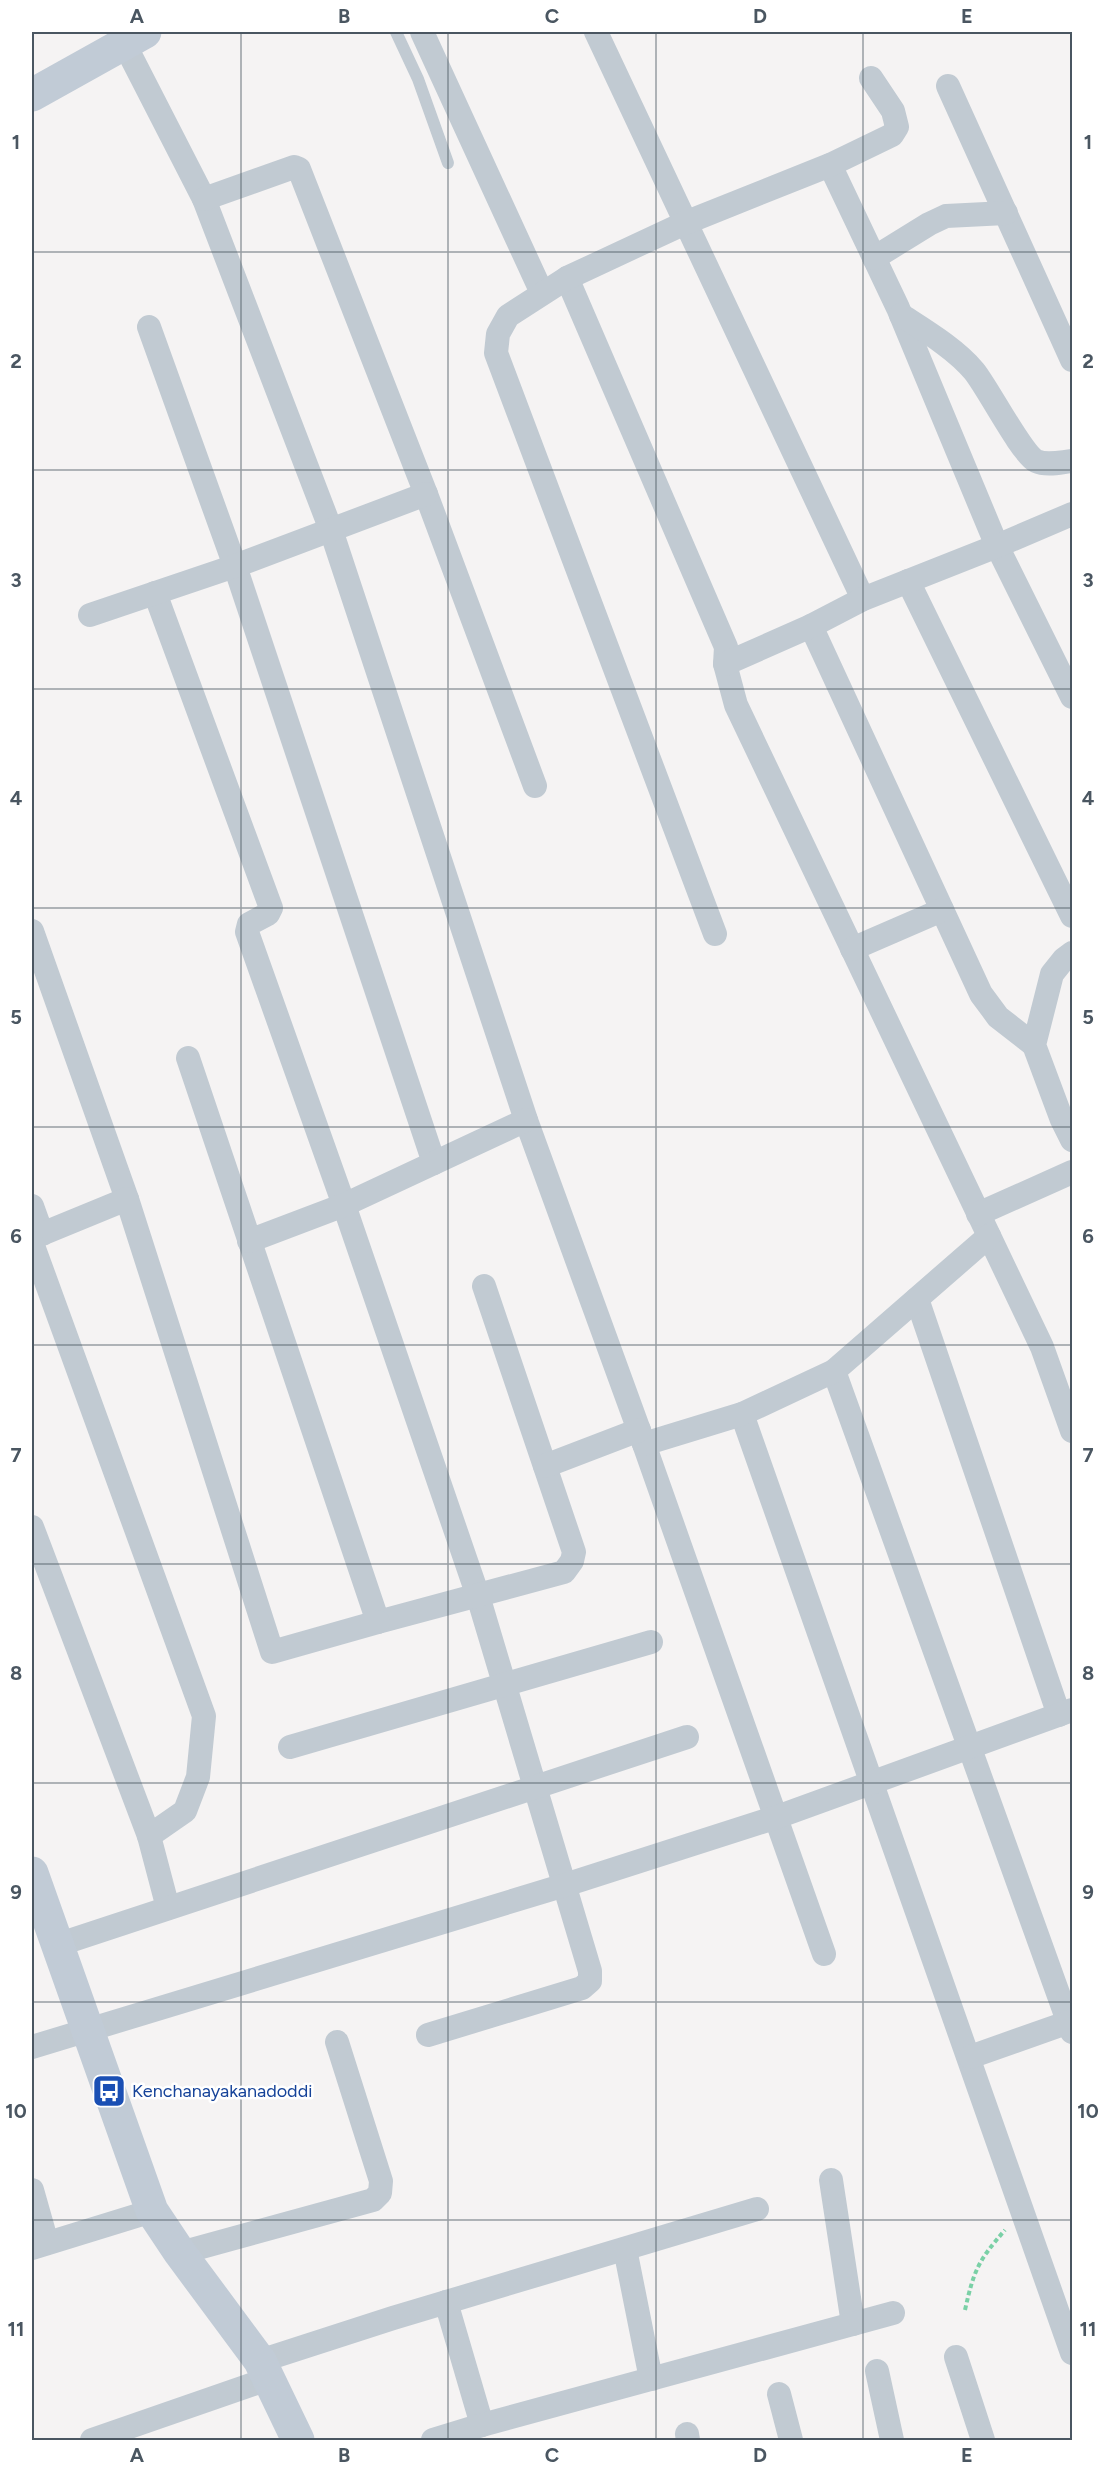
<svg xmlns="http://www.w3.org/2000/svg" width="1104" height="2472" viewBox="0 0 1104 2472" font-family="Figtree,sans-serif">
<rect width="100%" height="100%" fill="#f5f3f3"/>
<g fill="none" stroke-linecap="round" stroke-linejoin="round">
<path stroke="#7ad0a6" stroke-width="4" stroke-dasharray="4.5 3" stroke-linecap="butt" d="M965,2310c9,-40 13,-49 40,-80"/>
<polyline stroke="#c1cad2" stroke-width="12" points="396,32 418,79 448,163"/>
<g stroke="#c1cad2" stroke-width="24">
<polyline points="422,32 542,293"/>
<polyline points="596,32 863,599"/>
<polyline points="124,43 204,199 331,530 526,1120 644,1444 824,1954"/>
<polyline points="948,86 1072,360"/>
<polyline points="830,165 898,308 997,546 1072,697"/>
<polyline points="204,199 294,167 299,169 426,494 535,786"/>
<polyline points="874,258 929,224 946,216 1006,213"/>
<polyline points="567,278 726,647 725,664 736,705 1042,1347 1072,1431"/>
<path d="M901,315c23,15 55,34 73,56 14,17 47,82 62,90 11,5 25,1 36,0"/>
<polyline points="149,327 235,566 434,1163"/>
<polyline points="908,581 1072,916"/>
<polyline points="155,593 271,908 268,914 249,924 247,932 344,1205 478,1596 590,1971 590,1981 582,1988 428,2035"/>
<polyline points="90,615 235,566 426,494"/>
<polyline points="811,626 981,994 998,1017 1034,1045"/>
<polyline points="725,664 811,626 863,599 997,546 1072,514"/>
<polyline points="32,931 127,1199"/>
<polyline points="715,934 496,353 498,334 508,316 567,278 685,223 830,165 892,135 897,127 893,111 871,78"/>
<polyline points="852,949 942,910"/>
<polyline points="1072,953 1064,959 1052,974 1034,1045 1062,1120 1072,1140"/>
<polyline points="188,1058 378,1622 564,1572 572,1561 574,1552 484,1286"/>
<polyline points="32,1206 42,1234"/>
<polyline points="978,1214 1072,1172"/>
<polyline points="32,1238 127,1199 272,1652 378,1622"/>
<polyline points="249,1241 344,1205 526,1120"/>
<polyline points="32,1243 204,1716 198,1777 185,1811 149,1836"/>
<polyline points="917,1299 1059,1715"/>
<polyline points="834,1371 1072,2032"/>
<polyline points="742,1414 1072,2353"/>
<polyline points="644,1444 742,1414 834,1371 989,1236"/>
<polyline points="545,1466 639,1430"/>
<polyline points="32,1527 149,1836 168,1908"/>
<polyline points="290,1747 651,1642"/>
<polyline points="57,1945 687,1737"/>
<polyline points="32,2047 565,1885 777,1817 1072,1710"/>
<polyline points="970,2057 1072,2021"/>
<polyline points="831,2180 853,2324"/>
<polyline points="32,2190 47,2243"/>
<polyline points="32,2248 152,2211"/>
<polyline points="625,2249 651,2379"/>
<polyline points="180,2253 373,2200 380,2193 381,2181 337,2042"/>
<polyline points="446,2302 482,2425"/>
<polyline points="956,2357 983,2440"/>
<polyline points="260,2361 393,2318 757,2209"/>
<polyline points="877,2371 892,2440"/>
<polyline points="779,2394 791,2440"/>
<polyline points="687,2434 688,2440"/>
<polyline points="92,2440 268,2379"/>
<polyline points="433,2440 482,2425 893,2313"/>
</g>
<g stroke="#c1cbd6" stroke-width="33">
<polyline points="32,95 145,32"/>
<polyline points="32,1873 152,2211 180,2253 260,2361 298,2440"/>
</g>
</g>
<path fill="none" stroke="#4a5661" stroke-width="1.5" stroke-opacity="0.55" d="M241,32v2408M448,32v2408M656,32v2408M863,32v2408M32,252h1040M32,470h1040M32,689h1040M32,908h1040M32,1127h1040M32,1345h1040M32,1564h1040M32,1783h1040M32,2002h1040M32,2220h1040"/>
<defs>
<symbol id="bus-square" viewBox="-11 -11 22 22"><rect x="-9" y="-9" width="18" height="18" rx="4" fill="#1a4fb4" stroke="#fff"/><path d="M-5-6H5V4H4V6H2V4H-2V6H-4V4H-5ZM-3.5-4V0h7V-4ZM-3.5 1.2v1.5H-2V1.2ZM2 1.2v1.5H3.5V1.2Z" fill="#fff"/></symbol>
</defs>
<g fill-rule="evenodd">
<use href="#bus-square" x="90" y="2072" width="38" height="38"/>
</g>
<g text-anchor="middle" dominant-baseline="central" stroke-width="5" stroke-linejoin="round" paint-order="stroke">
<g font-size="18" fill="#164399" stroke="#fff" text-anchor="start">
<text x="132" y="2091">Kenchanayakanadoddi</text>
</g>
</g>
<rect width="1104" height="2472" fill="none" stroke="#ffffff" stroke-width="66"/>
<rect x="33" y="33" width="1038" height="2406" fill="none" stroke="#4a5661" stroke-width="2"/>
<g font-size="20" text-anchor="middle" font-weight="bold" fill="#4a5661">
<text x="137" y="23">A</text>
<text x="344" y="23">B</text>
<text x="552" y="23">C</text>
<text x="760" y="23">D</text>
<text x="967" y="23">E</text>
<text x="16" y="149">1</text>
<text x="1088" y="149">1</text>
<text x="16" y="368">2</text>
<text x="1088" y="368">2</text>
<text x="16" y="587">3</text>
<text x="1088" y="587">3</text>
<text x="16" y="805">4</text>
<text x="1088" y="805">4</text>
<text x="16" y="1024">5</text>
<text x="1088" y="1024">5</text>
<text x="16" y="1243">6</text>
<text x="1088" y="1243">6</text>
<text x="16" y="1462">7</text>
<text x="1088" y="1462">7</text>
<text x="16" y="1680">8</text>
<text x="1088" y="1680">8</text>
<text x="16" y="1899">9</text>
<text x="1088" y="1899">9</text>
<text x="16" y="2118">10</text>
<text x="1088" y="2118">10</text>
<text x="16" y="2336">11</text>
<text x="1088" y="2336">11</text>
<text x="137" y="2462">A</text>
<text x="344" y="2462">B</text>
<text x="552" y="2462">C</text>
<text x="760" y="2462">D</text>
<text x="967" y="2462">E</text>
</g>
</svg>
